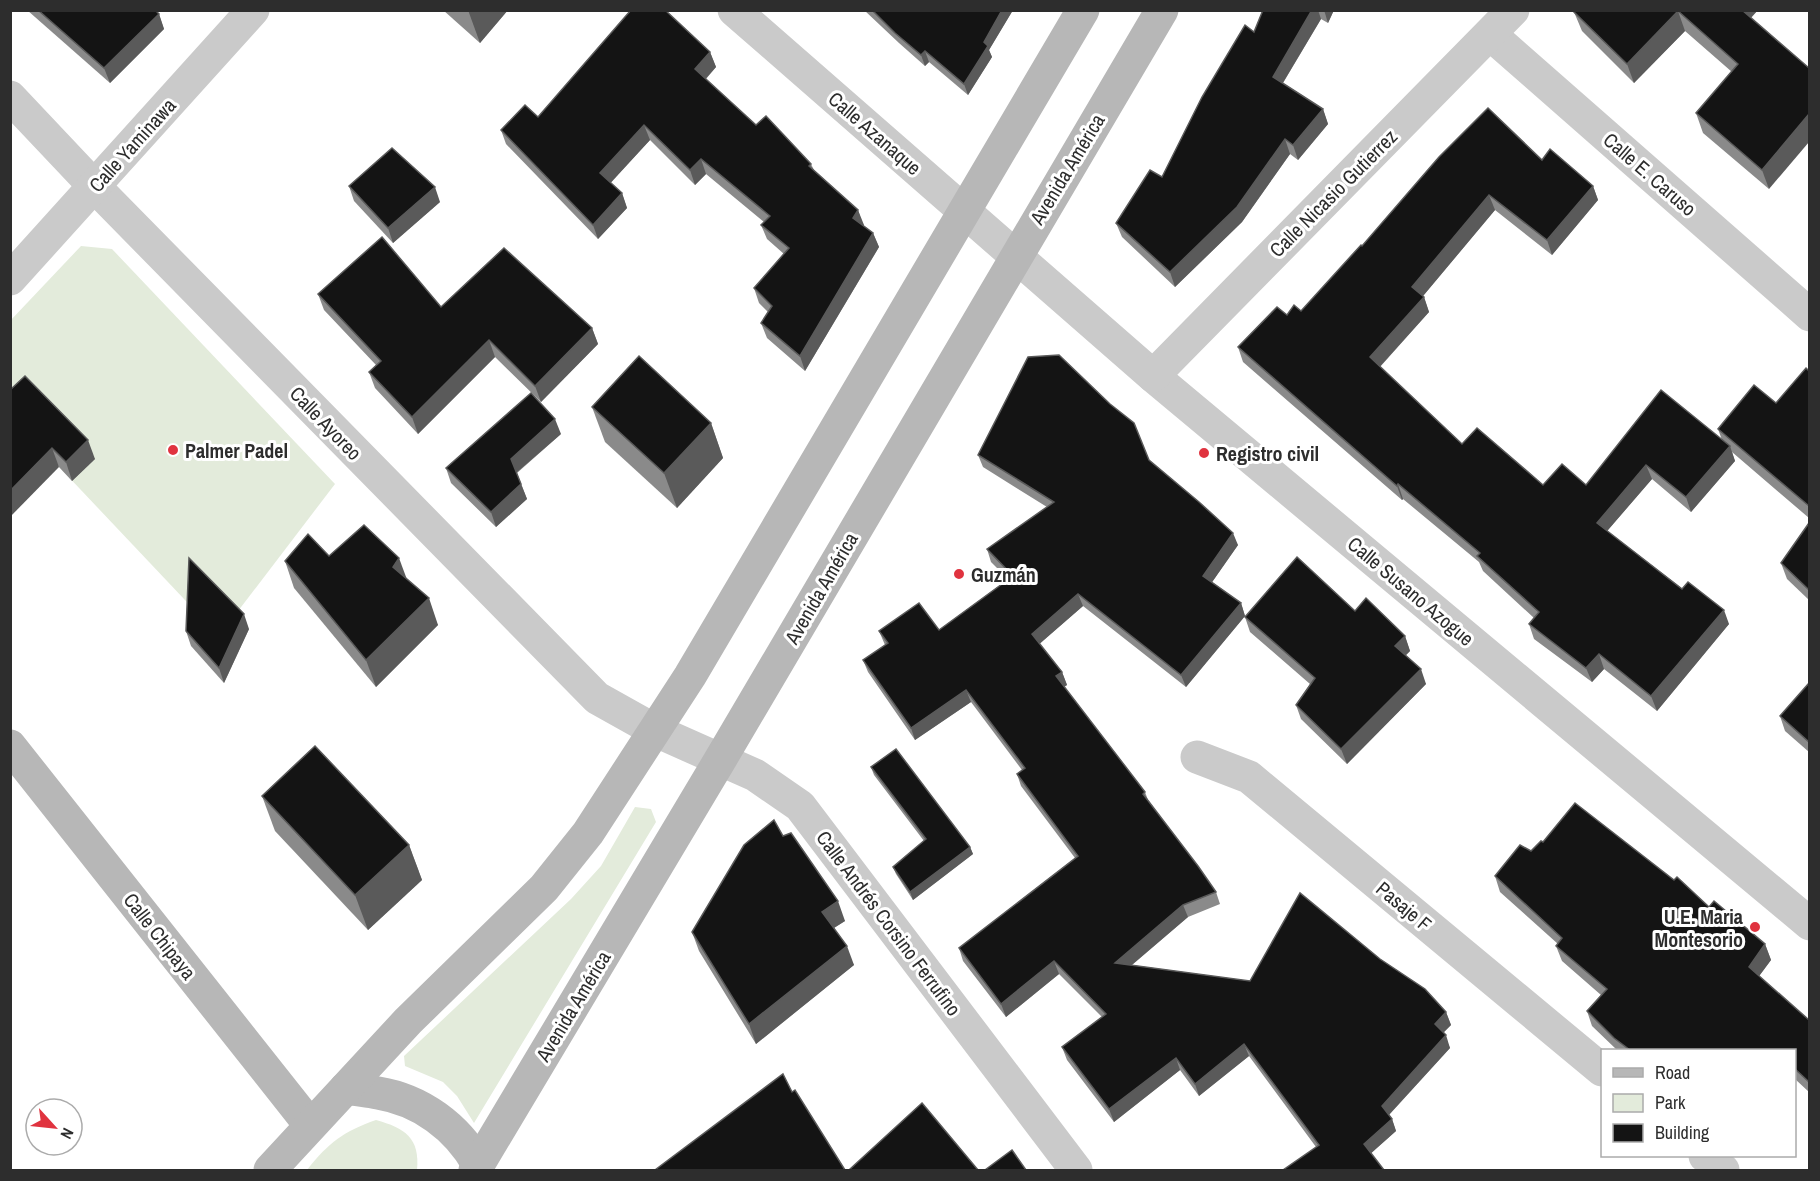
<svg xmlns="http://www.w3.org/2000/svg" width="1820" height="1181" viewBox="0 0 1820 1181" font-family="'Archivo Narrow',sans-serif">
<rect width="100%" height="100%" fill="#fff"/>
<g fill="#e3ebdb">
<polygon points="81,246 112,249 335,484 219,636 11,416 10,321"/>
<polygon points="635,807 651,809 656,822 474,1123 457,1096 443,1082 405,1066 404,1056 571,899 601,866"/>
<path d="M376,1120c29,8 44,18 41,50h-110c21,-27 37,-39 69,-50z"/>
</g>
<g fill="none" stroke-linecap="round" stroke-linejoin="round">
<g stroke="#cacaca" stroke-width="33">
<polyline points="734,10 1153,376 1810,924"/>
<polyline points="1490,34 1810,315"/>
<polyline points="10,97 94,186 597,698 656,731 755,775 800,806 1076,1170"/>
<polyline points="10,279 253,10"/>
<polyline points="1153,376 1513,10"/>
<polyline points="1197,757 1249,777 1602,1070"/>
<polyline points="1705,1156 1723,1170"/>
</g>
<g stroke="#b7b7b7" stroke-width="33">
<polyline points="10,746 310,1125"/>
<path d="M346,1088c11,2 21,3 32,5 43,7 79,34 100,71"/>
<polyline points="270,1170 408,1021 544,888 588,833 690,676 1083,10"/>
<polyline points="475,1170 720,760 1162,10"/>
</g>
</g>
<g fill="#8a8a8a">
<polygon points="27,10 155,10 159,14 164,29 110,83"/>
<polygon points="443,10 508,10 480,43"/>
<polygon points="864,10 1013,10 989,50 992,57 968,95 929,62 925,66 899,43"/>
<polygon points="1263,10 1334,10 1328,23 1321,19 1283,83 1323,109 1328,124 1298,160 1290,154 1242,222 1175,287 1122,237 1116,223 1162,177 1254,32"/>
<polygon points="1758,10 1751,18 1769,189 1703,133 1696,113 1732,72 1685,31 1634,83 1582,31 1574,12"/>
<polygon points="710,52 716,67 706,79 756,125 811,164 814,170 858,210 863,226 873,233 879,247 805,371 767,338 761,323 768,312 759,303 754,288 784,254 767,239 761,225 764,222 706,174 695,185 650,140 610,183 622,193 627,208 598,239 506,144 501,130 538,117"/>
<polygon points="1542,160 1593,186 1598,200 1552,255 1495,210 1423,296 1424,297 1429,312 1380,367 1462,444 1543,485 1586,485 1722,440 1718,429 1776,403 1809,371 1809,518 1732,452 1735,461 1691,512 1652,479 1607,531 1729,624 1657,711 1604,669 1592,682 1534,639 1529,624 1534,618 1483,571 1479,562 1403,499 1402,500 1243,362 1238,347 1287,315 1301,311 1362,246"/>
<polygon points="349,186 440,202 393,243 354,201"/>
<polygon points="318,294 441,307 592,328 598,344 541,402 495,357 418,434 375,388 369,372 376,365 324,310"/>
<polygon points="10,390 95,459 72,481 59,467"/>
<polygon points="592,407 711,423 723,458 677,508 605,442"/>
<polygon points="561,434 517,473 527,499 496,527 451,483 446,468"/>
<polygon points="978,455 1149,460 1238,545 1212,582 1241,603 1245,616 1186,687 1083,606 1039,644 1062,672 1067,685 1064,687 1145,792 1148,800 1216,892 1220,904 1188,917 1132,965 1250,981 1380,959 1446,1012 1451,1025 1443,1033 1450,1048 1389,1115 1392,1119 1396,1131 1371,1153 1316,1147 1249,1056 1199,1096 1180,1070 1114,1122 1067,1060 1062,1047 1102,1017 1059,974 1006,1017 963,961 959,948 1075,858 1021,786 1017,774 1022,770 971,702 915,740 868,672 863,660 885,645 879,631 939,630 1008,579 991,562 987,549 1047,507 983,467"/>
<polygon points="1809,523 1809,600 1787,579 1781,563"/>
<polygon points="329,556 407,579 438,625 376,687 294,588 285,561"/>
<polygon points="1355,611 1405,636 1410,651 1405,656 1426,684 1347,764 1301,719 1296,705 1310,684 1250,632 1245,617"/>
<polygon points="249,629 224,683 191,646 186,631"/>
<polygon points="1809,683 1809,752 1785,731 1780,716"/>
<polygon points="871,767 970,847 973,854 913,900 896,874 893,867 924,841 874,775"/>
<polygon points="262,796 409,845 422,880 368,930 275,831"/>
<polygon points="783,836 845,921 834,928 854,965 756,1044 699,951 692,932"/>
<polygon points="1543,842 1674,880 1709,907 1765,944 1771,960 1759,976 1809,1020 1809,1092 1795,1079 1794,1080 1794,1050 1617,1050 1592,1026 1587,1011 1601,995 1562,961 1556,946 1558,944 1500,892 1495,876"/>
</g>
<g fill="#5a5a5a">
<polygon points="468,10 508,10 480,43"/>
<polygon points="1002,10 1013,10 989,50 992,57 968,95 964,84 984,42"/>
<polygon points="1312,10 1318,10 1321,19 1278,91 1273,77"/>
<polygon points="1324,10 1334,10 1328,23"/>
<polygon points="1739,10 1758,10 1744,25"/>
<polygon points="1678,11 1685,31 1634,83 1627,64"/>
<polygon points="159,14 164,29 110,83 104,68"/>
<polygon points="925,51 929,62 925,66 921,55"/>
<polygon points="710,52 716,67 701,84 695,69"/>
<polygon points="1323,109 1328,124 1298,160 1293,145"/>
<polygon points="1809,114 1809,142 1769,189 1762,170"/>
<polygon points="644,125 650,140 606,188 600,173"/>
<polygon points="1285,139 1290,154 1242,222 1175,287 1170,272"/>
<polygon points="701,159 706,174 695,185 690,170"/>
<polygon points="1593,186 1598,200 1552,255 1547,240"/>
<polygon points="435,187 440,202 393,243 388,228"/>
<polygon points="622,193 627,208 598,239 593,225"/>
<polygon points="1489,195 1495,210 1418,302 1412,287"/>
<polygon points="858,210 864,225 858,233 853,218"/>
<polygon points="873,233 879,247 805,371 800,356"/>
<polygon points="1424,297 1429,312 1375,372 1370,357"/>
<polygon points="592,328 598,344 541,402 535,386"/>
<polygon points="489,340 495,357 418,434 412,417"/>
<polygon points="555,419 561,434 516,473 511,459"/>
<polygon points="711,423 723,458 677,508 664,473"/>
<polygon points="88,440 95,459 72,481 66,462"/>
<polygon points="1730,446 1735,461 1691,512 1686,497"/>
<polygon points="52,448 59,467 10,517 10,491"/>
<polygon points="1646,465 1652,479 1602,537 1597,523"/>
<polygon points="521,484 527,499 496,527 491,512"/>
<polygon points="1398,484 1403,499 1402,500 1397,486"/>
<polygon points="1233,533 1238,545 1208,588 1203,576"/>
<polygon points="399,558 409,585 393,567"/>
<polygon points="1078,594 1083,606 1036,647 1032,634"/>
<polygon points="429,598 438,625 376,687 366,660"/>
<polygon points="1241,603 1245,616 1186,687 1181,675"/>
<polygon points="1724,610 1729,624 1657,711 1651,696"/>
<polygon points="244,614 249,629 224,683 219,668"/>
<polygon points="1405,636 1410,651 1400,661 1395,646"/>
<polygon points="1599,654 1604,669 1592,682 1586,668"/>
<polygon points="1421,669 1426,684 1347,764 1341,749"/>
<polygon points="1062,672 1067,685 1060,689 1056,676"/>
<polygon points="966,690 971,702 915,740 911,728"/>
<polygon points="409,845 422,880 368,930 355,895"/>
<polygon points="970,847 973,854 913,900 910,892"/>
<polygon points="838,901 845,921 829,931 822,912"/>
<polygon points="1183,905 1188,917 1120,975 1115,963"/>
<polygon points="1765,944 1771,960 1754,983 1749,967"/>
<polygon points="847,946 854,965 756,1044 749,1024"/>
<polygon points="1054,961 1059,974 1006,1017 1001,1004"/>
<polygon points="1446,1012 1451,1025 1440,1036 1435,1024"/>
<polygon points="1446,1035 1450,1048 1386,1118 1382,1106"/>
<polygon points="1244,1044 1249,1056 1199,1096 1195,1084"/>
<polygon points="1176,1058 1180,1070 1114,1122 1109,1109"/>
<polygon points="1392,1119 1396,1131 1368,1156 1364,1144"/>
</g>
<g fill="#141414" stroke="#5a5a5a" stroke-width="1.5">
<polygon points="38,10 155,10 159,14 104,68"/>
<polygon points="631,10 665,10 710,52 695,69 756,125 766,116 811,164 809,166 858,210 853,218 873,233 800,356 761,323 772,306 754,288 789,248 761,225 770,216 701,159 690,170 644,125 600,173 622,193 593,225 501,130 525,105 538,117"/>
<polygon points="872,10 1002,10 984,42 988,46 964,84 925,51 921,55 895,33"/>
<polygon points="1263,10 1312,10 1273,77 1323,109 1293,145 1285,139 1237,207 1170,272 1116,223 1150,170 1162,177 1202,97 1245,25 1254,32"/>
<polygon points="1575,10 1742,10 1809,68 1809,114 1762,170 1696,113 1738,64 1678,11 1627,64 1574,12"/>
<polygon points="1488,108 1542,160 1550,149 1593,186 1547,240 1489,195 1412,287 1424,297 1370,357 1462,444 1477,428 1543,485 1562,464 1586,485 1661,390 1730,446 1686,497 1646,465 1597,523 1682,589 1688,582 1724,610 1651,696 1599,654 1586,668 1529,624 1539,612 1477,556 1480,553 1398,484 1397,486 1238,347 1277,307 1287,315 1294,305 1301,311 1361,245 1362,246 1439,157"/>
<polygon points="392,148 435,187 388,228 349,186"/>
<polygon points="382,237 441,307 504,248 592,328 535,386 489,340 412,417 369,372 381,361 318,294"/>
<polygon points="1059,355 1110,404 1134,423 1149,460 1199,502 1233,533 1203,576 1241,603 1181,675 1078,594 1032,634 1062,672 1056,676 1145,792 1143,794 1198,866 1216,892 1183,905 1115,963 1250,981 1300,893 1380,959 1425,989 1446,1012 1435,1024 1446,1035 1382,1106 1392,1119 1364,1144 1384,1170 1283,1170 1319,1145 1244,1044 1195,1084 1176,1058 1109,1109 1062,1047 1106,1014 1054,961 1001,1004 959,948 1078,856 1017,774 1025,768 966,690 911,728 863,660 888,643 879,631 919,603 939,630 1013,576 987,549 1054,502 978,455 1028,357"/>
<polygon points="639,356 711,423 664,473 592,407"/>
<polygon points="1806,368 1809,371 1809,506 1718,429 1754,385 1776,403"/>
<polygon points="25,376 88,440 66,462 52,448 10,491 10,390"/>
<polygon points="531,393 555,419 511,459 521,484 491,512 446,468"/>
<polygon points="1809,523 1809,590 1781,563"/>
<polygon points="364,525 399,558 393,567 429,598 366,660 285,561 308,534 329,556"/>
<polygon points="1297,557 1355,611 1366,598 1405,636 1395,646 1421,669 1341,749 1296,705 1315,678 1245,617"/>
<polygon points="189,558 244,614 219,668 186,631"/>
<polygon points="1809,683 1809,742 1780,716"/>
<polygon points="315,746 409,845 355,895 262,796"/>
<polygon points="896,749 970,847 910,892 893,867 926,839 871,767"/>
<polygon points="1575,803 1674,880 1677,877 1709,907 1714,901 1765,944 1749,967 1809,1020 1809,1082 1794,1068 1794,1050 1630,1050 1614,1038 1587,1011 1607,989 1556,946 1562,938 1495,876 1520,845 1531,851 1541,841 1543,842"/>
<polygon points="774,820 783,836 791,833 838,901 822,912 847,946 749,1024 692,932 744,845"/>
<polygon points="783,1074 792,1092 795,1090 845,1170 655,1170"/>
<polygon points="922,1103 978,1170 849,1170"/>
<polygon points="1012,1150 1026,1170 985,1170"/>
</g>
<g fill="#e0333f" stroke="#fff" stroke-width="2">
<circle cx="173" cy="450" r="6"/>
<circle cx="1204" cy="453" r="6"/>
<circle cx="959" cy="574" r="6"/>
<circle cx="1755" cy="927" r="6"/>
</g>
<g text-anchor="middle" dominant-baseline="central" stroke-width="6" stroke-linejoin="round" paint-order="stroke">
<g font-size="20" fill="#2d2d2d" stroke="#fff">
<text transform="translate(875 133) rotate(41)">Calle Azanaque</text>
<text transform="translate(132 145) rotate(-48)">Calle Yaminawa</text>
<text transform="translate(1067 169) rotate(-59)">Avenida América</text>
<text transform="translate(1650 174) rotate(41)">Calle E. Caruso</text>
<text transform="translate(1333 193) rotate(-45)">Calle Nicasio Gutierrez</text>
<text transform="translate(326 423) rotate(46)">Calle Ayoreo</text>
<text transform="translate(821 588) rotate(-60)">Avenida América</text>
<text transform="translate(1411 591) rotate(40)">Calle Susano Azogue</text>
<text transform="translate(1404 906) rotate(40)">Pasaje F</text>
<text transform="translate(889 923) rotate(53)">Calle Andrés Corsino Ferrufino</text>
<text transform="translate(160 936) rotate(52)">Calle Chipaya</text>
<text transform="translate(573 1006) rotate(-59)">Avenida América</text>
</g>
<g font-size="20" font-weight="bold" fill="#2d2d2d" stroke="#fff" text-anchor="start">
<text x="185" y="450">Palmer Padel</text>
<text x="1216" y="453">Registro civil</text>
<text x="971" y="574">Guzmán</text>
<text x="1743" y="916" text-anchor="end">U.E. Maria<tspan x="1743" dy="23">Montesorio</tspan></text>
</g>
</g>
<rect width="1820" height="1181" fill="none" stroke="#2d2d2d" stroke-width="24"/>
<rect x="1601" y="1049" width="195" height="108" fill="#ffffff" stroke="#ababab" stroke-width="1.5"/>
<rect x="1613" y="1068" width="30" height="9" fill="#b7b7b7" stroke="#ababab" stroke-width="1.5"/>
<text x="1655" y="1079" font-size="18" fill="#2d2d2d">Road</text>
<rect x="1613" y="1094" width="30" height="18" fill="#e3ebdb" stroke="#ababab" stroke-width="1.5"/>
<text x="1655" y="1109" font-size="18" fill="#2d2d2d">Park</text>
<rect x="1613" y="1124" width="30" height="18" fill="#141414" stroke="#ababab" stroke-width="1.5"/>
<text x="1655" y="1139" font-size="18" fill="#2d2d2d">Building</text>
<g transform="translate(54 1127) rotate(117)"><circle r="28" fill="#ffffff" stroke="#ababab" stroke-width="1.5"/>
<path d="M0-4.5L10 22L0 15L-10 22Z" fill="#e0333f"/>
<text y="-9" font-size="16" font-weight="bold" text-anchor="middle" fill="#2d2d2d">N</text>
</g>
</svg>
